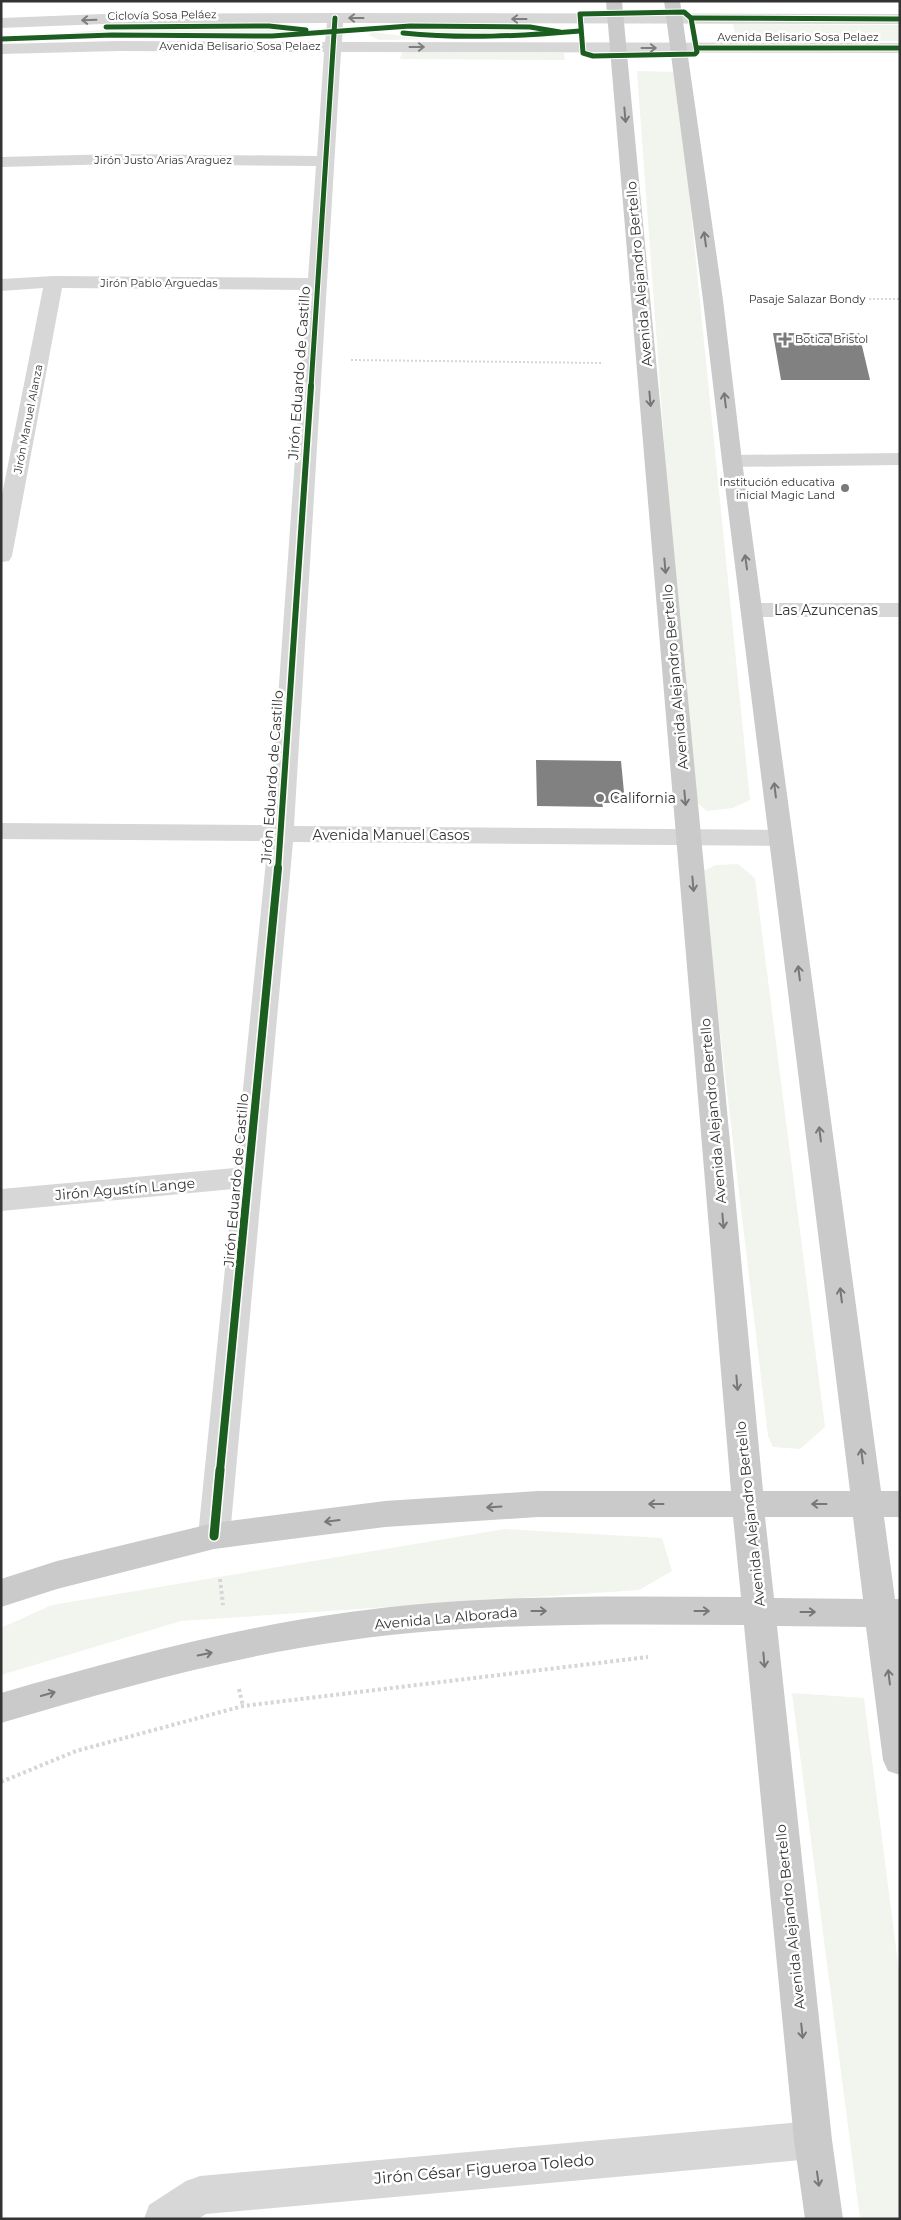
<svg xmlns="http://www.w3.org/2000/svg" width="901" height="2220" viewBox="0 0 901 2220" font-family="Montserrat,sans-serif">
<rect width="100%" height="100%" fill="#fff"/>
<g fill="#f1f5ed">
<polygon points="733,24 900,25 900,41 736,42"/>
<polygon points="120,28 259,28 295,30 305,33 68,33"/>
<path d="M440,28h73l38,4c-53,6 -109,5 -162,-3z"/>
<polygon points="373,32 425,39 448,39 379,40 368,35"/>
<polygon points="402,52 564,53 565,60 400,59"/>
<polygon points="637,71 677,72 750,800 733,808 707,811 690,797"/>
<polygon points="738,864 755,878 825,1427 800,1449 773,1447 768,1436 701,872 716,865"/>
<polygon points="505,1529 662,1538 672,1571 639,1590 181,1621 1,1675 1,1628 52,1605"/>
<polygon points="792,1693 864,1698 900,1979 900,2219 860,2219"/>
</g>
<g fill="#818181">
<polygon points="773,333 859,333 870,380 781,380"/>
<polygon points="536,760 621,761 625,803 602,803 603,807 537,806"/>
</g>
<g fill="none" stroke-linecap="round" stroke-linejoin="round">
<g stroke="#d6d6d6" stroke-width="2" stroke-dasharray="2 2" stroke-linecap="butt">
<polyline points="753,299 900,299"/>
<polyline points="351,360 602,363"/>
</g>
<g stroke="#d6d6d6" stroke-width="4" stroke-dasharray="3 3" stroke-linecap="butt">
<polyline points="220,1579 223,1605"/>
<polyline points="239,1689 243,1706"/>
<polyline points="1,1782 76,1751 243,1706 648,1657"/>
</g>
<g fill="#d7d7d7" fill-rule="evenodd">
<polygon points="335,13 900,14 900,24 343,23 342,42 900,43 900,53 341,52 294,826 781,830 790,832 793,838 790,844 781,846 293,842 230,1536 225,1545 214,1549 203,1545 198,1536 233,1189 1,1211 1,1189 235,1168 268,841 1,839 1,823 269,825 307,290 62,288 12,556 9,561 1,562 1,500 43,288 1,291 1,279 54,276 308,278 316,166 117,164 1,167 1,157 117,154 317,156 324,52 118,51 1,54 1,44 118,41 325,42 327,23 103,24 1,28 1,18 103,14"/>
<polygon points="900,453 900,465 732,467 725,465 722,461 725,457 732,455"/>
<polygon points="752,603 900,603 900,617 752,617 744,615 741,610 744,605"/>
<polygon points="813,2121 826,2127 832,2140 826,2153 813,2159 206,2214 198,2219 144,2219 149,2205 186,2181 200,2176"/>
</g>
<path fill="#cacaca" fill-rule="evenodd" d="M606,1h16l141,1490h87l-128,-1030 -19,-161 -39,-299h16l43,299 19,161 139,1030h19v26h-16l11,82h5v176l-12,-4 -5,-11 -17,-133 -89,-1 55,514 11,79h-38l-11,-79 -50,-515c-131,-1 -263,-3 -393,15 -119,16 -235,49 -350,83v-30c115,-33 230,-65 349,-81 129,-18 261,-16 391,-15l-8,-80h-195l-153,10 -171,22 -157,40 -56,18v-28l56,-18 157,-38 171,-22 153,-10h193zM765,1517h88l10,82 -89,-1z"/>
<defs>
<g id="cycleway-far3">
<polygon points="684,12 691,18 697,52 695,54 593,56 583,53 580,14"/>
<polyline points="691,18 900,19"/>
<polyline points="106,27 269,26 306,30"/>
<path d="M403,33c60,6 118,3 177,-2"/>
<polyline points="1,39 112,35 272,36 410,26 530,27 560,32"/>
<polyline points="697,48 900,48"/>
<polyline points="311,387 335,18"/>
</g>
<polyline id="cycleway-far2" points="278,870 311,386"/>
<polyline id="cycleway-far1" points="220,1471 278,868"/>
<polyline id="cycleway" points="214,1536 220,1470"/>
</defs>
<use href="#cycleway-far3" stroke="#fff" stroke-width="7"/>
<use href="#cycleway-far2" stroke="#fff" stroke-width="9"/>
<use href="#cycleway-far1" stroke="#fff" stroke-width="11"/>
<use href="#cycleway" stroke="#fff" stroke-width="12"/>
<use href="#cycleway-far3" stroke="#1b5e20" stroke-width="5"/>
<use href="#cycleway-far2" stroke="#1b5e20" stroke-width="6"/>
<use href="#cycleway-far1" stroke="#1b5e20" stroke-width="8"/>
<use href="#cycleway" stroke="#1b5e20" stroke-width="9"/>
</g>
<defs><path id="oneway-shaft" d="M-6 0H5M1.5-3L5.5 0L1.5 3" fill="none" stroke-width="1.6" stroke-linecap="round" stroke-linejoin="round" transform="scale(1.25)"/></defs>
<g stroke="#7d7d7d">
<use href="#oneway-shaft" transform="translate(356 18) rotate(-180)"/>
<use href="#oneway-shaft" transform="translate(519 19) rotate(-180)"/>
<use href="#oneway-shaft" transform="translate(89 20) rotate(178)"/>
<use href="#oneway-shaft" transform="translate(417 47)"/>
<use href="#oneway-shaft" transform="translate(649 48)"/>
</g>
<g stroke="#777">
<use href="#oneway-shaft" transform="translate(625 115) rotate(85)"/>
<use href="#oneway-shaft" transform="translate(705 239) rotate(-98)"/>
<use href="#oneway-shaft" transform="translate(650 399) rotate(85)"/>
<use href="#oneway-shaft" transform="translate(725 400) rotate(-97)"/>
<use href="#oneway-shaft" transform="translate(746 562) rotate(-98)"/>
<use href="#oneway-shaft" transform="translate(665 566) rotate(85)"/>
<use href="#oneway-shaft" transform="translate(775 790) rotate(-97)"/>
<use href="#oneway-shaft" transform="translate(685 798) rotate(85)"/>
<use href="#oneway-shaft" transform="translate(693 884) rotate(85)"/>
<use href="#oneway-shaft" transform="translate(799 973) rotate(-97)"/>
<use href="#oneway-shaft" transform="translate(820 1134) rotate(-97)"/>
<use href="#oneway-shaft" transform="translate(723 1221) rotate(85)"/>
<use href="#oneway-shaft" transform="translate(841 1295) rotate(-97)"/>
<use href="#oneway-shaft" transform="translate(737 1383) rotate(85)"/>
<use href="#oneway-shaft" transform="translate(862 1456) rotate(-97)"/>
<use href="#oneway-shaft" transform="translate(656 1504) rotate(180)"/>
<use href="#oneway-shaft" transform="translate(819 1504) rotate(-180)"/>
<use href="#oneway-shaft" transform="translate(494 1507) rotate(176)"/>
<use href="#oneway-shaft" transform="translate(332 1521) rotate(173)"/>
<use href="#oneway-shaft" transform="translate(539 1611)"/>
<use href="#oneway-shaft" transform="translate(702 1611)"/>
<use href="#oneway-shaft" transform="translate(808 1612)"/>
<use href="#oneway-shaft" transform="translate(205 1654) rotate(-12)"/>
<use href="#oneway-shaft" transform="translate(764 1660) rotate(85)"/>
<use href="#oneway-shaft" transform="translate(889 1677) rotate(-97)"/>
<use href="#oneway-shaft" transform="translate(48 1694) rotate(-16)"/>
<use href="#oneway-shaft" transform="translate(802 2031) rotate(84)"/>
<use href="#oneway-shaft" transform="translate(818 2179) rotate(82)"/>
</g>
<g fill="#7a7a7a" stroke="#fff" stroke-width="2">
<path d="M782.5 331.5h5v5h5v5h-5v5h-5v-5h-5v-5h5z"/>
<circle cx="845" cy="488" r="5"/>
<circle cx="600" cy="798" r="5"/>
</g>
<g text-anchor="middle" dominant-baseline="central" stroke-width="5" stroke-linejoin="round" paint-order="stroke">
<g font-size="11" fill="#333" stroke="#fff">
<text transform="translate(162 15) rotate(-1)">Ciclovía Sosa Peláez</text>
<text x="798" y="37">Avenida Belisario Sosa Pelaez</text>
<text x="240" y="46">Avenida Belisario Sosa Pelaez</text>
<text x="163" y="160">Jirón Justo Arias Araguez</text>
<text x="159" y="283">Jirón Pablo Arguedas</text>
<text x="807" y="299">Pasaje Salazar Bondy</text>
<text transform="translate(28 419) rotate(-79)">Jirón Manuel Alanza</text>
</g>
<g font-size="11" fill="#333" stroke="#fff" text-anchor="start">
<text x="795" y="339">Botica Bristol</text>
<text x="835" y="482" text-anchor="end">Institución educativa<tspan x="835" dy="13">inicial Magic Land</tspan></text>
</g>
<g font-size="14" fill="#333" stroke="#fff">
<text transform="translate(639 274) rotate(-95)">Avenida Alejandro Bertello</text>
<text transform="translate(299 373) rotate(-86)">Jirón Eduardo de Castillo</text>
<text x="826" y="610">Las Azuncenas</text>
<text transform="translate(675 677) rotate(-95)">Avenida Alejandro Bertello</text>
<text transform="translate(272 777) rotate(-86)">Jirón Eduardo de Castillo</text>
<text x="391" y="835">Avenida Manuel Casos</text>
<text transform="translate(713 1111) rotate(-95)">Avenida Alejandro Bertello</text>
<text transform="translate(236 1180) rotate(-85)">Jirón Eduardo de Castillo</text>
<text transform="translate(125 1189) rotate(-5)">Jirón Agustín Lange</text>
<text transform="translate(750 1514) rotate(-96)">Avenida Alejandro Bertello</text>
<text transform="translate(446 1618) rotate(-5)">Avenida La Alborada</text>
<text transform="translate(790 1917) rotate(-96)">Avenida Alejandro Bertello</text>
</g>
<g font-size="14" fill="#333" stroke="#fff" text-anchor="start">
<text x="610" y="798">California</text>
</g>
<g font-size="16" fill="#333" stroke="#fff">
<text transform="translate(484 2169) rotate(-5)">Jirón César Figueroa Toledo</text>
</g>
</g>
<rect width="901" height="2220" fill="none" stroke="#333333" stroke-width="5"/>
</svg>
